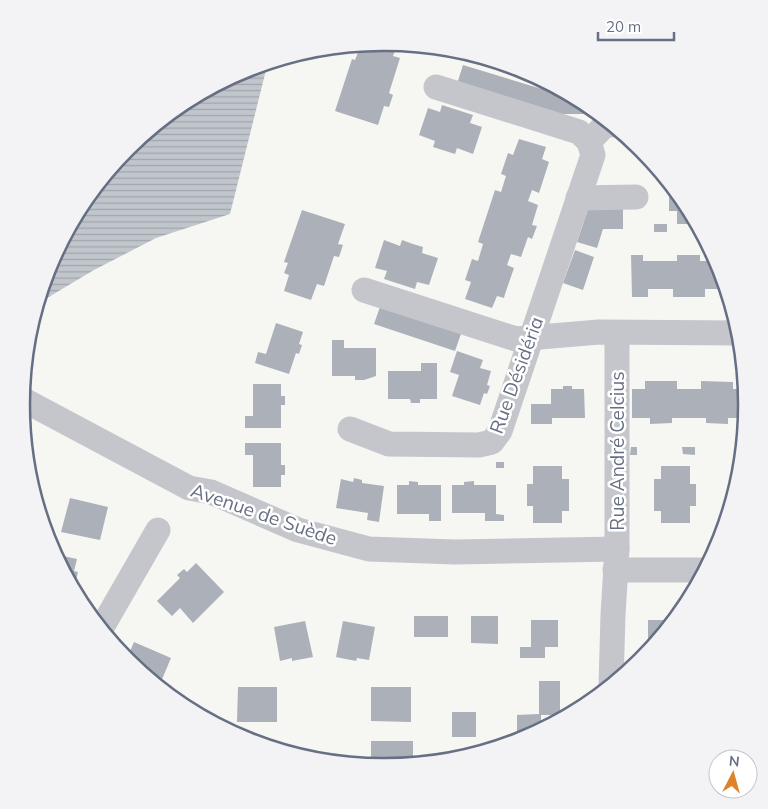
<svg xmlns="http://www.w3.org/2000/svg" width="768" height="809" viewBox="0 0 768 809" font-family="Mulish,sans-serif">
<defs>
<pattern id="forest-firs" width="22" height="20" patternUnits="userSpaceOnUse" patternTransform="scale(1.25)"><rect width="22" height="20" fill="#d6ddd4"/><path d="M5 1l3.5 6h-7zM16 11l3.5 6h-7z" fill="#b1b7b1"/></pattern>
<pattern id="water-rules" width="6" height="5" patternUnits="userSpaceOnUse" patternTransform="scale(1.25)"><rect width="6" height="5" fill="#c1c6cd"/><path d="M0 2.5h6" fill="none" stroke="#a1a5ac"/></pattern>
</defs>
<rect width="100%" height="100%" fill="#f6f6f3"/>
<polygon fill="url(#forest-firs)" points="441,47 455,49 523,69 559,89 554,89"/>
<polygon fill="url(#water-rules)" points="268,62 230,214 156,238 94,270 37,304 49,265 83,203 128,148 183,103 245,69"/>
<g fill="#acb1b9">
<polygon points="384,42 397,44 393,56 400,58 389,93 393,95 389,107 384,106 378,125 335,111 352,59 355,60 359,50 364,52 367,43"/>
<polygon points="463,65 555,93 568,94 589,106 589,114 552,114 457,84"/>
<polygon points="442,105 473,115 470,123 482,127 473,154 457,148 455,154 433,147 435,141 419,135 428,108 440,112"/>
<polygon points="519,139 546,147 542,159 549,162 539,193 532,190 528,201 538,205 532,225 537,226 532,239 528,237 521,257 511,254 507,265 514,268 505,294 504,298 497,296 492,308 465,299 471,282 465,280 472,259 478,261 483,244 478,242 495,190 501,192 506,176 501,174 508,153 513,155"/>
<polygon points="669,183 686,203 697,224 677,224 677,211 669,211"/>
<polygon points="588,209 623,209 623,229 603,229 597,248 577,242"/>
<polygon points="302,210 345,224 338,244 343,245 339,257 334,256 324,286 317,284 311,300 284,291 289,275 284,273 288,263 284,262"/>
<rect x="654" y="224" width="13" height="8"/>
<polygon points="384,240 400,246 402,240 413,244 423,247 422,253 438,258 429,285 417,282 415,289 384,279 387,271 375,268"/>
<polygon points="575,250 594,257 583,290 563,283"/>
<polygon points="631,255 643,255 643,261 677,261 677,255 700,255 700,261 716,261 726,289 705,289 705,297 673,297 673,289 648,289 648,297 632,297"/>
<polygon points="381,304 462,331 455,351 374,324"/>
<polygon points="276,323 303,332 299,344 302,345 299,354 296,353 289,374 255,363 258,352 266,354"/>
<polygon points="332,340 344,340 344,348 376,348 376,376 364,380 355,380 355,376 332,376"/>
<polygon points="457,351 483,360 480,368 491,371 487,385 490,386 487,394 484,393 480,405 452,396 459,375 450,372"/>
<polygon points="421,363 437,363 437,399 420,399 420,403 411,403 410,399 388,399 388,371 421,371"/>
<polygon points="645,381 677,381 677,389 701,389 701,381 733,382 733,389 745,389 747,404 745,418 728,418 728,424 706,423 706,418 672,418 672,423 650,424 650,418 632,418 632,389 645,389"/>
<polygon points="253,384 281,384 281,396 285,396 285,405 281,405 281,428 245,428 245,416 253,416"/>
<polygon points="563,386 572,386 572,389 584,389 585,418 552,418 552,424 531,424 531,404 551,404 551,389 563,389"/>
<polygon points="245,443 281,443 281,465 285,465 285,475 281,475 281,487 253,487 253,455 245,455"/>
<polygon points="631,447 637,447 637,455 630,455"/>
<polygon points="682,447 695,447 695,455 683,454"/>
<rect x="496" y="462" width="8" height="6"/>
<polygon points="533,466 562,466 562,479 569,479 569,511 562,511 562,523 533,523 533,506 527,506 527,484 533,484"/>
<polygon points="661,466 690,466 690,484 696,484 696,506 690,506 690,523 661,523 661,511 654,511 654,479 661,479"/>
<polygon points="354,478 362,480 362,483 384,486 379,522 367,520 368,513 336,508 341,479 353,482"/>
<polygon points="409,481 418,482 418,485 441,485 441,521 429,521 429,514 397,514 397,485 409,485"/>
<polygon points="474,481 474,485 496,485 496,514 504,515 504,521 485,521 485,513 452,513 452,485 464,485 464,482"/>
<polygon points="70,498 108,507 100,540 61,532"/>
<polygon points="54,554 77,559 74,571 78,572 76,581 72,580 71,584"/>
<polygon points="196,563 224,592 193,623 180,608 172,616 157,601 180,578 177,575 184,569 187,572"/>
<rect x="414" y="616" width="34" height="21"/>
<polygon points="471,616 498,616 498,644 471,643"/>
<polygon points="531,620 558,620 558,647 545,647 545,658 520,658 520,647 531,647"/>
<polygon points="648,620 674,620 652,647 648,647"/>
<polygon points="305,621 313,657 292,661 292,658 280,661 274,627"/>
<polygon points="343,621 375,627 369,660 357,658 356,661 336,657"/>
<polygon points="134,642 171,658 160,684 152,681 129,662 131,657 128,656"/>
<polygon points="539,681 560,681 560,715 541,715 541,730 523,740 513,743 513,738 517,738 517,715 539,714"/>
<polygon points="238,687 277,687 277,722 237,722"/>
<polygon points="371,687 411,687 411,722 371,721"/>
<rect x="452" y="712" width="24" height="25"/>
<polygon points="251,741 277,741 277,749"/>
<polygon points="371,741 413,741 413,764 384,767 371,766"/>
</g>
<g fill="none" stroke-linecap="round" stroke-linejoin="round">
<g stroke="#c4c6cb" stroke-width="25">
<polyline points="589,142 605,125 612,125"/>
<polyline points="578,198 636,197"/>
<polyline points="364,290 516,339 599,332 740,333"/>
<polyline points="22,399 189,488 211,492 298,530 369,549 455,552 617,549"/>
<polyline points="350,429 389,444 479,445 492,442 500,431 593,155 589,142 579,132 436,87"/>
<polyline points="615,570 705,570"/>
<polyline points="101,629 158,530"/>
<polyline points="611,685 613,615 617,549 617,333"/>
</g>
</g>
<g text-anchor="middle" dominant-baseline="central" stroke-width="5" stroke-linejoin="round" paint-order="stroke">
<g font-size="19" fill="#666f83" stroke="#fff">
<text transform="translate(516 375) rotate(-70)">Rue Désidéria</text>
<text transform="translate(617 451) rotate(-90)">Rue André Celcius</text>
<text transform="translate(264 514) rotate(19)">Avenue de Suède</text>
</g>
</g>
<path d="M0 0H768V809H0ZM383 51H385A353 353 0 0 1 738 404V405A353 353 0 0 1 385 758H383A353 353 0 0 1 30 405V404A353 353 0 0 1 383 51Z" fill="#f3f3f5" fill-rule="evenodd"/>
<path fill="none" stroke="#666f83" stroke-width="2.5" d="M383 51H385A353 353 0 0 1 738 404V405A353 353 0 0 1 385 758H383A353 353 0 0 1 30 405V404A353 353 0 0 1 383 51Z"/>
<g transform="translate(733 774) rotate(6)"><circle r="24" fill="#ffffff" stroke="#c2c5cd"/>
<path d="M0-4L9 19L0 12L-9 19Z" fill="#de832c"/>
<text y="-8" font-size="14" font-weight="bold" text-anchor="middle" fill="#666f83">N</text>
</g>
<path d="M598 32v8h76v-8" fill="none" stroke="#666f83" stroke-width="2.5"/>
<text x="606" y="32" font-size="15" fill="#666f83" stroke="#ffffff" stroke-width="4" paint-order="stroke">20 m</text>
</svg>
